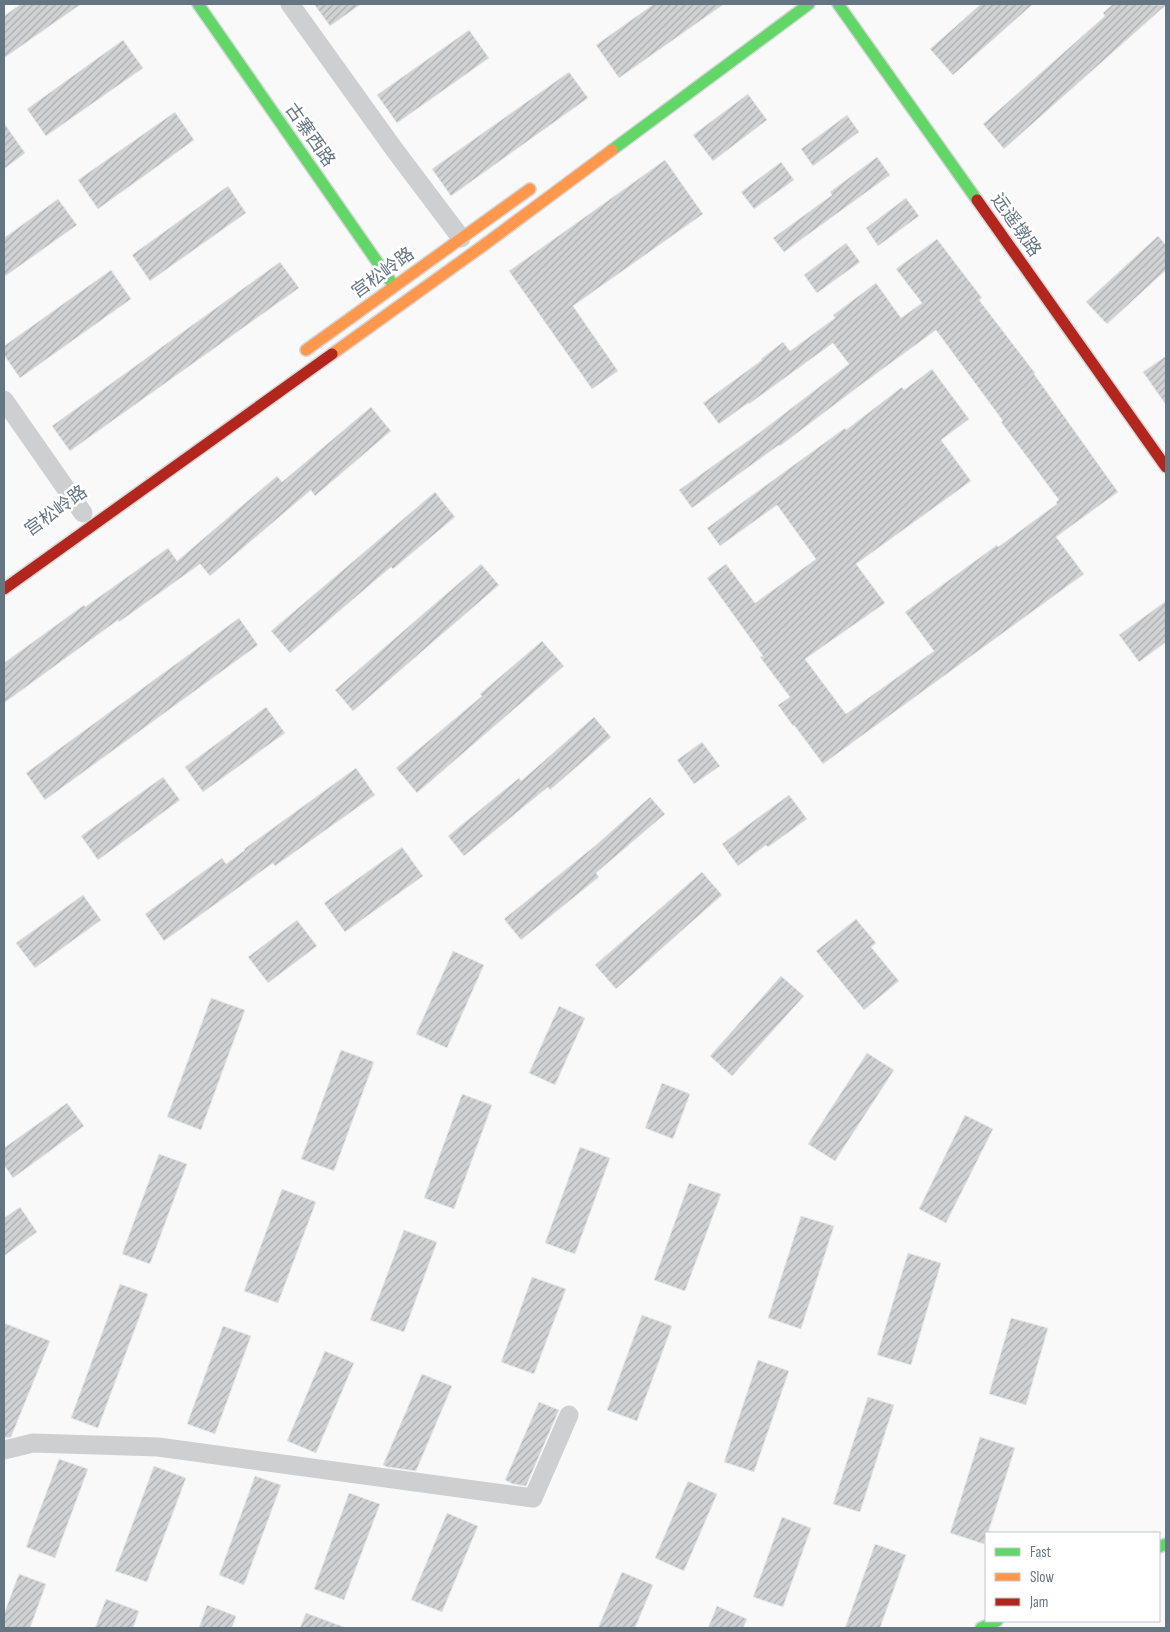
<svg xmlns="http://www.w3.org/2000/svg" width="1170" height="1632" viewBox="0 0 1170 1632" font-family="'Sofia Sans Condensed','Noto Sans SC',sans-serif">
<defs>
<pattern id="building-hatch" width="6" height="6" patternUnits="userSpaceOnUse" patternTransform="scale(1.25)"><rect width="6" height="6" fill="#d0d2d3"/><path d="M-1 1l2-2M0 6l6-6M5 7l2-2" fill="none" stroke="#acafb1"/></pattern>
</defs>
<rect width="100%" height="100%" fill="#f9f9f9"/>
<g fill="url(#building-hatch)" stroke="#e8e8e8">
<polygon points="21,4 81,4 4,58 4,16"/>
<polygon points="314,4 361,4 330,26"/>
<polygon points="654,4 724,4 619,78 596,45"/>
<polygon points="981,4 1033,4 953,75 930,49"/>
<polygon points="1113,4 1166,5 1004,149 983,124 1105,16 1103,13"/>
<polygon points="469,30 489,58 397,123 377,95"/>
<polygon points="123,40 143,68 46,136 27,109"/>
<polygon points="569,72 588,98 451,196 432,169"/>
<polygon points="748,94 767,120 713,161 693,135"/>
<polygon points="175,112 194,140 98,209 78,180"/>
<polygon points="847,115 859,132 813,166 801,149"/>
<polygon points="4,123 25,153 4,169"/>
<polygon points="877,157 890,175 784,252 773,238 832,195 830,192"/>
<polygon points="665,160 703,214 573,306 618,371 592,389 509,271"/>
<polygon points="781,162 794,180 754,209 741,192"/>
<polygon points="228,186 246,213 150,281 132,255"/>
<polygon points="906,198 919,216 878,246 866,228"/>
<polygon points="58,199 77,225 4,277 4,238"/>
<polygon points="1158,236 1166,245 1166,270 1107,324 1086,302"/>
<polygon points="937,239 982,298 979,300 1035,373 1034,374 1118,492 1056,537 1084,574 823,764 794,725 793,726 778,705 790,697 760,657 763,656 707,578 726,564 755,603 816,559 777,505 720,546 707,528 845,428 846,430 902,387 904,390 932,369 969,419 941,440 971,481 856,564 885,603 805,659 846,714 934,651 905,612 997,545 998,547 1057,504 1056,502 1059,500 1001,422 1003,421 936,330 858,387 780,446 779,445 692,508 679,490 759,433 849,364 833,343 749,404 748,403 719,424 703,403 762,360 761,359 783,342 790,351 835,318 833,315 876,283 901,318 922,303 896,269"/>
<polygon points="846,243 860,262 817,293 804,275"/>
<polygon points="280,262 299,288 70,451 52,426"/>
<polygon points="111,270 131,299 20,378 4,355 4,346"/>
<polygon points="1166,356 1166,405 1143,372"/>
<polygon points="371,407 391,431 315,496 311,490 210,576 200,564 119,622 118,620 4,703 4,663 84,605 85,607 168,548 177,561 277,476 282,482"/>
<polygon points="435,492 455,517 393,569 391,567 290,653 271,631"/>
<polygon points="481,564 499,585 353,711 335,690"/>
<polygon points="1166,601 1166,642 1139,662 1119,635"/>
<polygon points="239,618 258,645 45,800 26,773"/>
<polygon points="542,641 564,666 417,793 396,768 482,696 480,694"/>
<polygon points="266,707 285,733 203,792 185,767"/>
<polygon points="594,717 611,737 550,790 548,787 464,856 448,836 519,778 521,781"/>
<polygon points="702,742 720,766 694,784 677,760"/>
<polygon points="356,768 375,795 275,866 273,863 164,941 145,914 222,858 226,864 245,850 244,849"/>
<polygon points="163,777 180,800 98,860 81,836"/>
<polygon points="789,795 807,819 768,847 766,845 738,866 722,844"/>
<polygon points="650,797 665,814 596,873 599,877 521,940 504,919 596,845"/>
<polygon points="402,847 423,876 345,932 324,903"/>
<polygon points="702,872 722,895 616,989 595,965"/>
<polygon points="83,895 101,920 35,968 16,943"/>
<polygon points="856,919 876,943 871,947 899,981 864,1010 816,951"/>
<polygon points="297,920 317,946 268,983 248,957"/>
<polygon points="453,951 484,965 447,1048 416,1034"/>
<polygon points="781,976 804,996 732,1076 710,1056"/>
<polygon points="211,998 245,1010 201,1130 167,1117"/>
<polygon points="559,1006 585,1018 555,1085 529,1073"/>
<polygon points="341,1050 374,1062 334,1171 301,1159"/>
<polygon points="867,1053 894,1070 835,1161 808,1144"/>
<polygon points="662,1083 690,1094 673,1139 645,1128"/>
<polygon points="462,1094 492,1105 454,1209 424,1198"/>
<polygon points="67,1103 84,1126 13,1178 4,1165 4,1148"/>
<polygon points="965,1115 993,1129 946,1223 919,1209"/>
<polygon points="580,1147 610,1158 575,1254 545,1243"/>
<polygon points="159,1154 187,1164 150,1264 122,1254"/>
<polygon points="689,1183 721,1194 685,1291 654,1280"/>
<polygon points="282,1189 316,1202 278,1303 244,1291"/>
<polygon points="20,1207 37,1232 4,1256 4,1218"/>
<polygon points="801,1216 834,1226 801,1329 768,1318"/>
<polygon points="404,1230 437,1242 404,1332 370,1320"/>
<polygon points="908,1253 941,1263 911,1365 877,1355"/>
<polygon points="532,1277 566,1289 534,1374 501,1362"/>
<polygon points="120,1284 148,1294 98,1428 71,1418"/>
<polygon points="642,1315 672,1326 637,1421 607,1410"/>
<polygon points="1011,1318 1048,1328 1026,1405 989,1394"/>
<polygon points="4,1323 50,1341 11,1437 4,1438"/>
<polygon points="223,1326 251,1336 215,1434 187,1424"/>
<polygon points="325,1351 354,1363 316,1453 287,1441"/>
<polygon points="758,1360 789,1371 754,1472 724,1462"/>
<polygon points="422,1374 452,1386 416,1471 387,1467 383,1465"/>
<polygon points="868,1397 894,1405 860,1512 833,1504"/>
<polygon points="539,1402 559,1410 526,1486 513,1484 505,1480"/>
<polygon points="980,1437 1015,1448 988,1533 986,1533 984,1544 950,1533"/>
<polygon points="59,1459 88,1469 55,1558 26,1547"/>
<polygon points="154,1466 186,1478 147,1582 115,1571"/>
<polygon points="255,1476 281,1485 244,1585 219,1575"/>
<polygon points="688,1481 717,1494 684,1571 655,1558"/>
<polygon points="349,1493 380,1504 344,1600 314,1589"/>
<polygon points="447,1513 478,1526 442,1612 411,1600"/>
<polygon points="782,1517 811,1528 783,1607 753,1597"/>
<polygon points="875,1544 906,1555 880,1628 845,1628"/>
<polygon points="622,1572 653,1585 635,1628 598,1628"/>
<polygon points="19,1574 46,1584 30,1628 4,1628 4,1614"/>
<polygon points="106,1599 139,1611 133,1628 95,1628"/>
<polygon points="207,1605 236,1616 232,1628 199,1628"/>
<polygon points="717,1606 747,1619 743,1628 708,1628"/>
<polygon points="306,1613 344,1627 344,1628 300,1628"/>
</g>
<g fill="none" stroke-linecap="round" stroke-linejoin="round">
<defs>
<g id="fast">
<polyline points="198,4 394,286"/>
<polyline points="838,4 977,200"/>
<polyline points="612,150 809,4"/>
<polyline points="1159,1547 1166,1544"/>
<polyline points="981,1628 997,1621"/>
</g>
<g id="slow">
<polyline points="306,350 530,189"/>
<polyline points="332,354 484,245 612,150"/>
</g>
<g id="jam">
<polyline points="977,200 1166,467"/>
<polyline points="4,589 332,354"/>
</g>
</defs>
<use href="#fast" stroke="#d5d6d7" stroke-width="14"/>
<use href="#slow" stroke="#d5d6d7" stroke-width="14"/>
<use href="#jam" stroke="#d5d6d7" stroke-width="14"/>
<g stroke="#cecfd0" stroke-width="19">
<polyline points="290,4 394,149 461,238"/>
<polyline points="4,400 83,513"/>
<polyline points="4,1450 33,1443 158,1447 533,1498 569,1415"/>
</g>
<use href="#fast" stroke="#63d668" stroke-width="11"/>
<use href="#slow" stroke="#ff974d" stroke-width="11"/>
<use href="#jam" stroke="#b3261e" stroke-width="11"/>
</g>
<g text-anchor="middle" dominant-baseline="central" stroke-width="5" stroke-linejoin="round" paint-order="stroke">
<g font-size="18" fill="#657683" stroke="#fff">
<text transform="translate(310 135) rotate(55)">古寨西路</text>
<text transform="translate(1016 225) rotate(55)">远遥墩路</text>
<text transform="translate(383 273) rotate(-36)">宫松岭路</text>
<text transform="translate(56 511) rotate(-36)">宫松岭路</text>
</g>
</g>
<rect width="1170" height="1632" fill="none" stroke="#657683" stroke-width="10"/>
<rect x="985" y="1532" width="175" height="90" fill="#ffffff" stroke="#c1c8cd"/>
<rect x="995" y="1548" width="25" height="8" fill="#63d668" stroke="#c1c8cd"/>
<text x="1030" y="1557" font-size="15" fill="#657683">Fast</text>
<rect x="995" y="1573" width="25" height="8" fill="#ff974d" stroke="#c1c8cd"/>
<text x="1030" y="1582" font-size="15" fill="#657683">Slow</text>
<rect x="995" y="1598" width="25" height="8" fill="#b3261e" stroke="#c1c8cd"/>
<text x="1030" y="1607" font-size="15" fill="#657683">Jam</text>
</svg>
